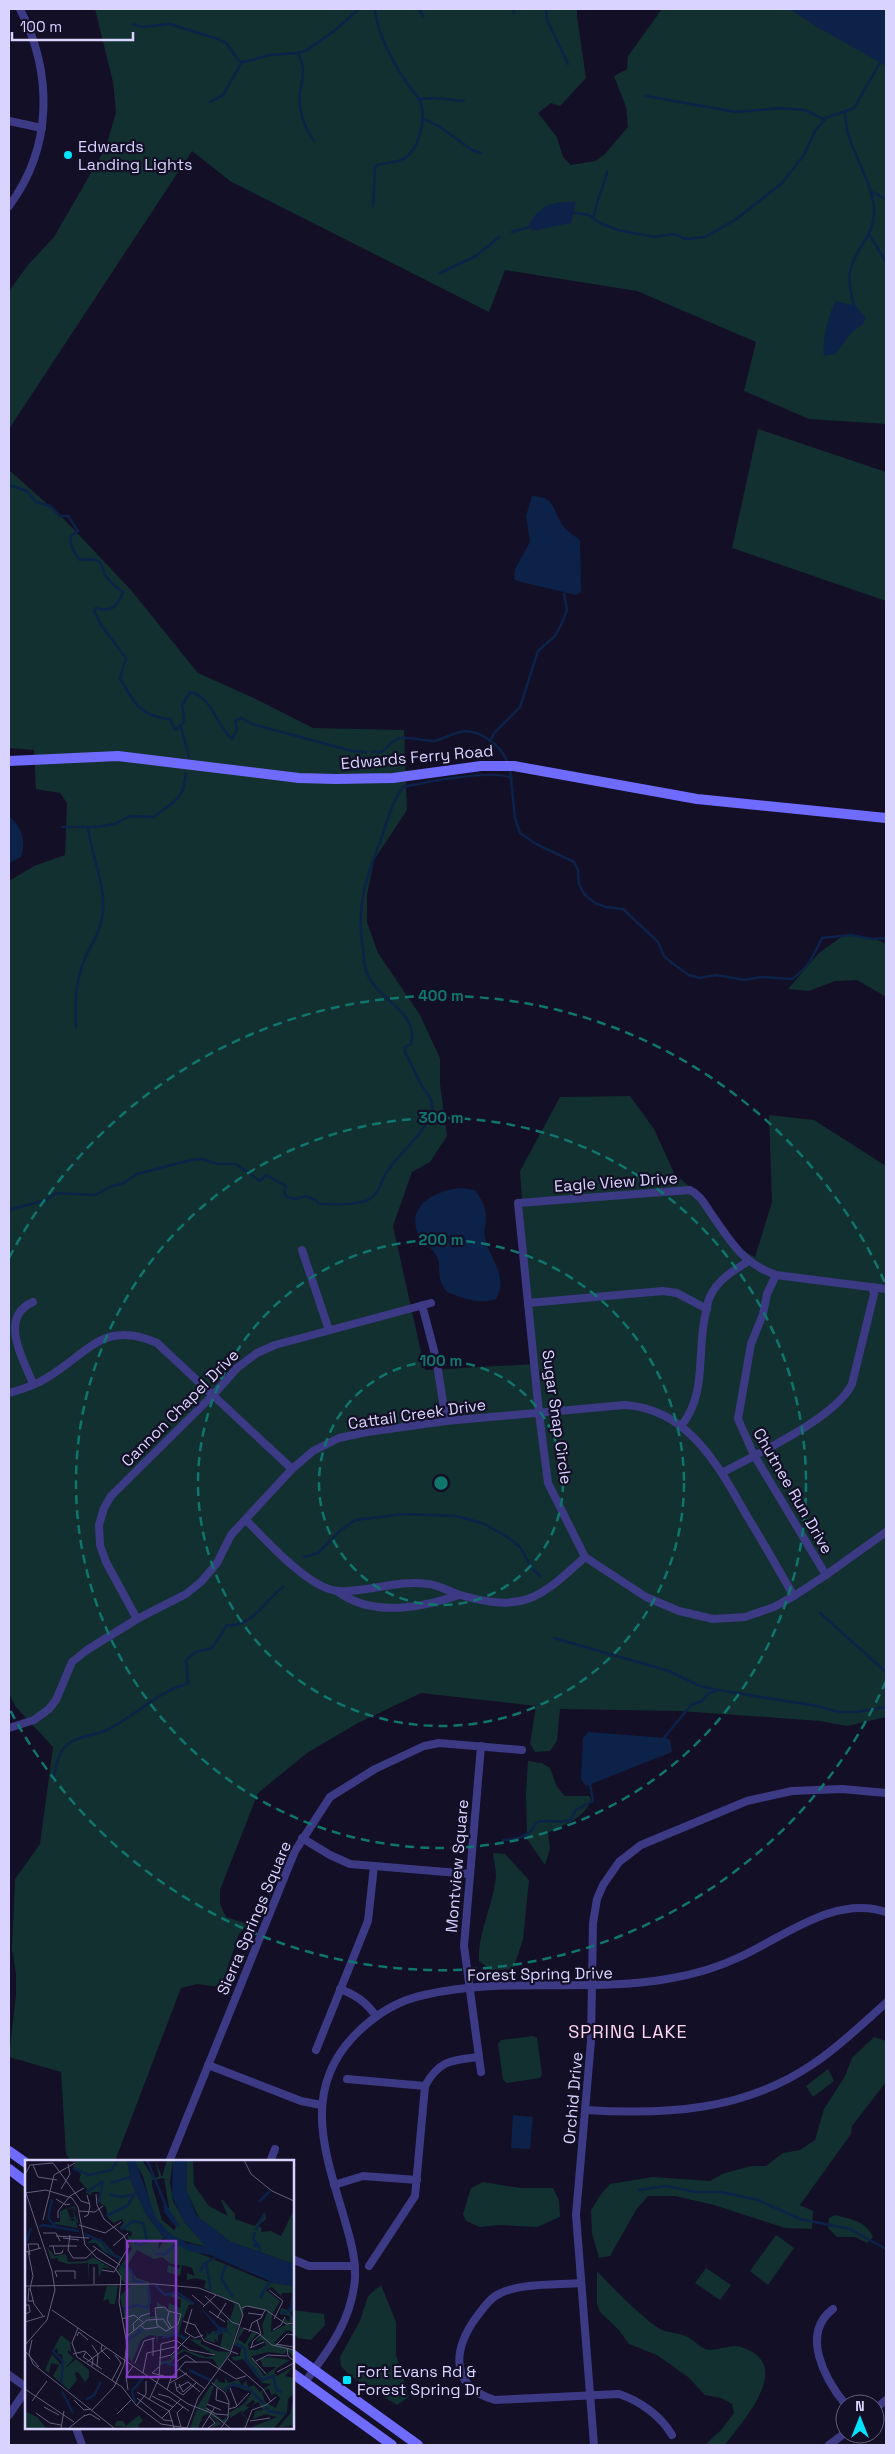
<svg xmlns="http://www.w3.org/2000/svg" width="895" height="2454" viewBox="0 0 895 2454" font-family="'Space Grotesk',sans-serif">
<rect width="100%" height="100%" fill="#130f26"/>
<g fill="#12302f">
<polygon points="95,9 577,9 577,16 586,78 560,106 551,103 538,113 557,137 563,157 571,165 595,161 604,155 628,127 626,107 614,76 627,69 628,56 662,9 800,9 886,65 886,424 809,419 744,391 756,342 637,291 505,270 489,312 230,181 192,151 9,429 9,291 28,265 54,237 106,147 116,112 113,82"/>
<polygon points="758,429 886,472 886,601 732,548"/>
<polygon points="9,470 62,517 130,589 198,673 256,699 313,728 404,730 407,810 374,860 367,895 367,922 378,953 420,1015 440,1058 440,1084 447,1136 430,1162 412,1172 393,1226 425,1370 534,1364 520,1171 560,1097 630,1096 654,1129 674,1173 691,1188 733,1245 755,1257 772,1202 769,1115 814,1120 886,1166 886,1717 847,1726 820,1721 680,1711 560,1709 557,1741 550,1751 535,1752 530,1744 536,1706 421,1693 358,1723 307,1753 258,1793 220,1890 220,1904 226,1917 248,1924 239,1934 221,1987 197,1984 181,1988 115,2161 71,2161 66,2154 61,2072 9,2057 16,1994 16,1974 12,1949 15,1879 40,1844 53,1747 16,1707 9,1694 9,881 34,866 65,855 67,803 60,793 36,789 34,750 9,748"/>
<polygon points="844,935 876,939 886,944 886,997 857,980 835,981 809,991 788,989 819,953"/>
<path d="M528,1761l14,2 8,5 7,19 8,9h24l2,4c-7,19 -26,24 -43,33l2,16 -5,16 -18,-26 -1,-47z"/>
<path d="M493,1853l12,1 24,26 -6,60 -10,29 -22,1 -12,-9c-1,-30 14,-55 17,-85 0,-7 -2,-15 -3,-23z"/>
<polygon points="533,2036 537,2038 542,2074 540,2078 507,2083 503,2080 498,2044 501,2040"/>
<polygon points="874,2037 886,2041 886,2082 852,2126 851,2134 800,2205 813,2211 812,2229 785,2228 714,2205 675,2196 648,2196 636,2210 610,2256 599,2258 592,2233 591,2210 601,2194 610,2184 653,2177 710,2181 722,2174 751,2166 766,2166 783,2153 800,2150 815,2140 824,2109 845,2076 852,2058"/>
<polygon points="828,2069 834,2081 813,2097 806,2086"/>
<polygon points="483,2182 520,2188 553,2188 559,2200 560,2217 537,2227 499,2225 480,2227 466,2221 463,2214 471,2188"/>
<path d="M835,2215c16,4 31,6 38,22l-6,6 -12,-6h-18l-9,-9 1,-10z"/>
<polygon points="776,2235 794,2248 768,2285 750,2271"/>
<polygon points="706,2268 731,2285 720,2300 695,2283"/>
<path d="M597,2271c12,13 50,52 65,59 8,3 18,3 26,7 5,3 10,8 15,11 12,6 26,-5 38,-1 55,17 2,73 -16,98h-20l17,-16 12,-16 -2,-9 -11,-6 -16,-3 -17,-18 -31,-22 -28,-11 -11,-15 -18,-17 -3,-8z"/>
<polygon points="381,2285 396,2322 396,2355 409,2397 397,2405 349,2375 341,2366 340,2357 360,2321 368,2296"/>
<polygon points="293,2310 324,2314 325,2325 311,2340 298,2338 293,2333"/>
</g>
<g fill="#0c2248">
<polygon points="790,9 886,9 886,66 812,24"/>
<path d="M562,202h14l-5,21 -39,8 -2,-8c8,-14 16,-19 32,-21z"/>
<path d="M836,301l20,5 10,12 -3,6 -12,9 -15,21 -12,2c-2,-13 4,-43 12,-55z"/>
<path d="M532,496c26,1 19,15 32,31 4,5 11,9 16,13l1,52 -5,3 -59,-14 -3,-2 1,-10 15,-27 -4,-26z"/>
<path d="M9,816c13,12 17,23 12,41l-12,6z"/>
<path d="M460,1188l15,2c6,8 11,17 11,28 0,5 -2,10 -2,15 3,24 26,42 12,66 -18,6 -33,-1 -49,-7 -3,-4 -6,-9 -7,-14 -2,-8 1,-16 -4,-23 -4,-7 -12,-11 -16,-17 -17,-32 15,-47 40,-50z"/>
<polygon points="588,1732 666,1738 670,1740 672,1752 586,1786 581,1779 583,1738"/>
<polygon points="513,2115 533,2117 530,2149 511,2148"/>
</g>
<g fill="none" stroke-linecap="round" stroke-linejoin="round">
<g stroke="#0c2248" stroke-width="2.5">
<polyline points="419,9 423,16"/>
<polyline points="513,9 514,13"/>
<polyline points="546,9 547,20 568,64"/>
<polyline points="133,24 142,27 170,24 218,39 226,43 239,61 244,62 270,55 298,53 307,50 334,31 359,9"/>
<path d="M298,53c8,18 5,21 2,39 -2,17 4,36 14,49"/>
<polyline points="646,96 736,112 781,108 805,110 825,120"/>
<polyline points="419,99 434,98 464,101"/>
<polyline points="210,102 223,95 242,62"/>
<path d="M845,112c0,34 27,66 29,96 1,30 -17,36 -23,60 -4,11 1,27 3,39"/>
<polyline points="422,118 440,127 472,150 481,153"/>
<polyline points="872,192 886,199"/>
<path d="M373,206l2,-38 2,-3c8,-2 18,-2 26,-6 16,-8 23,-39 18,-55 -2,-9 -10,-14 -15,-22 -13,-20 -29,-48 -31,-73"/>
<polyline points="570,212 589,215 598,222 618,230 654,237 674,234 686,239 705,237 735,220 781,184 804,155 815,131 826,118 854,108 881,61"/>
<path d="M594,217c-1,-7 11,-34 13,-45"/>
<polyline points="512,232 533,226"/>
<polyline points="869,234 886,262"/>
<polyline points="440,273 476,256 499,237"/>
<path d="M9,478v7l18,6 9,11 14,4 10,10h8l10,15 -7,5c-2,9 3,17 9,24 30,-3 17,7 28,19 4,5 10,9 15,13 -5,14 -12,21 -27,16l-2,3 7,14 25,33 -6,20c13,24 21,39 50,41l5,11c13,-8 9,-13 7,-25l8,-13c23,5 26,34 42,47l5,-9 -2,-9 6,-3 11,6 100,27 14,1"/>
<polyline points="181,726 189,758"/>
<polyline points="490,742 494,733 520,707 538,651 555,636 561,625 567,610 564,594"/>
<path d="M372,752h10c16,-17 18,-16 41,-12 3,0 8,1 11,1 9,-2 17,-7 26,-9 18,-4 43,14 48,32"/>
<path d="M510,769l5,49 5,15 16,11 38,18 4,8 1,14 5,10 11,9 11,4 17,2 35,33 6,14 8,7 17,12 11,3 16,-3 29,5 16,-3 31,2c18,-13 20,-21 30,-41l29,-3 21,4 14,-1"/>
<polyline points="62,827 95,827 115,824 130,816 154,817 177,799 183,790 186,773"/>
<path d="M76,1027c-1,-21 -1,-41 6,-61 7,-22 19,-30 21,-56 2,-28 -12,-55 -15,-83"/>
<path d="M9,1210l37,-10 11,-7 38,2 17,-9 10,-2 15,-10 54,-14 11,-1 15,5h19l24,17 6,-6 20,11 -2,7 3,4 9,2 9,-3 11,4 3,4c13,0 42,2 52,-6 10,-7 9,-16 15,-25 13,-19 31,-33 43,-53 2,-4 3,-10 3,-14 0,-8 -4,-11 -8,-17 -8,-12 -12,-25 -19,-37v-5l6,-3c9,-32 -35,-45 -44,-71 -3,-7 -3,-15 -4,-23 -7,-43 2,-70 18,-111 7,-19 10,-35 22,-52 23,-5 89,-18 109,-9"/>
<polyline points="304,1557 318,1553 340,1531 355,1520 404,1514 456,1516 482,1523 506,1536 520,1547 532,1568 540,1576"/>
<polyline points="820,1613 886,1672"/>
<polyline points="554,1638 669,1671 700,1686 717,1690"/>
<polyline points="663,1739 691,1705 702,1701 709,1693 718,1690 817,1706 839,1712 856,1712 886,1707"/>
<path d="M53,1779c3,-11 5,-28 15,-35 11,-9 26,-8 39,-14 30,-15 47,-36 81,-47l-2,-23 10,-8 16,-4 15,-23c25,3 38,-25 56,-38"/>
<path d="M503,1840c9,0 19,-2 27,-8 3,-3 4,-8 8,-10 5,-3 21,2 32,-2l6,-10 17,-9 -3,-17"/>
<polyline points="639,2190 667,2186 696,2192 721,2192 758,2200 800,2219 850,2229 886,2249"/>
</g>
<g stroke="#3d3a85" stroke-width="8">
<polyline points="9,121 42,128"/>
<path d="M9,206c44,-59 44,-133 11,-197"/>
<polyline points="302,1250 329,1330"/>
<polyline points="776,1275 767,1294 763,1314 751,1344 738,1419 754,1455 826,1575"/>
<path d="M886,1289l-110,-14c-34,-12 -46,-34 -66,-63 -6,-9 -10,-17 -20,-22l-172,13 21,210 9,70 37,74 61,40 33,14 34,8 32,-2 29,-10 20,-11 32,-21 60,-43"/>
<polyline points="528,1303 663,1291 677,1293 707,1309"/>
<polyline points="422,1305 436,1358 446,1421"/>
<path d="M33,1383c-13,-28 -33,-67 0,-81"/>
<path d="M9,1393c11,-3 29,-9 39,-16 40,-24 56,-58 109,-34l135,126"/>
<path d="M681,1426c26,-31 16,-74 24,-110 2,-6 2,-14 5,-19 7,-17 24,-27 39,-36"/>
<path d="M722,1473c34,-19 114,-55 130,-89l22,-90 -2,-7"/>
<path d="M246,1520c20,20 63,69 92,71 30,2 60,-12 90,-7 11,1 22,8 32,11 64,18 79,4 125,-38"/>
<path d="M337,1591c34,26 84,17 122,4"/>
<polyline points="137,1619 106,1562 100,1545 99,1525 104,1508 111,1496 214,1394 237,1368 257,1353 275,1345 431,1303"/>
<path d="M9,1728l25,-8 15,-11 7,-9 16,-38 15,-12 50,-31 49,-25 15,-12 16,-19 14,-28 61,-66 21,-18 26,-13 28,-6 79,-11 179,-16c64,4 94,62 122,111 16,26 31,53 47,80"/>
<polyline points="481,1746 464,1946 481,2072"/>
<polyline points="302,1838 330,1855 350,1864 470,1874"/>
<path d="M340,1989c16,6 26,13 36,27"/>
<polyline points="316,2050 368,1921 374,1866"/>
<polyline points="208,2065 301,2101 321,2105"/>
<polyline points="347,2079 425,2086"/>
<path d="M585,2110c81,5 159,1 228,-46 26,-17 49,-40 73,-61"/>
<polyline points="169,2162 295,1851 330,1797 375,1769 424,1746 439,1743 522,1750"/>
<polyline points="270,2162 275,2149"/>
<polyline points="334,2185 363,2176 417,2180"/>
<polyline points="292,2259 309,2266 355,2266"/>
<path d="M369,2266l46,-70 10,-110c14,-26 27,-26 54,-29"/>
<path d="M581,2283c-24,2 -59,0 -80,10 -12,5 -18,16 -26,26 -23,33 -24,68 20,81l124,-6c21,7 42,22 53,41"/>
<path d="M833,2309c-33,25 -8,70 12,95"/>
<polyline points="9,2375 26,2387"/>
<path d="M305,2382c24,-32 47,-62 50,-104 1,-22 -6,-43 -12,-64 -18,-61 -41,-123 10,-177 19,-20 42,-36 71,-42 80,-19 162,-2 243,-16 26,-4 52,-12 75,-23 44,-21 94,-61 144,-44"/>
<polyline points="875,2409 886,2400"/>
<polyline points="9,2415 26,2390"/>
<polyline points="76,2428 82,2445"/>
<polyline points="594,2445 576,2215 591,2041 593,1923 597,1899 603,1885 619,1862 641,1845 747,1801 792,1791 842,1789 886,1793"/>
<polyline points="829,2445 845,2433"/>
</g>
<g stroke="#6f6bff" stroke-width="10">
<polyline points="9,761 118,756 299,778 335,779 393,778 481,766 514,766 697,799 886,818"/>
<polyline points="9,2151 26,2163"/>
<polyline points="9,2169 26,2182"/>
<polyline points="292,2354 418,2445"/>
<polyline points="292,2373 392,2445"/>
</g>
</g>
<g fill="none" stroke="#0f766e" stroke-width="2.5" stroke-dasharray="9 6">
<circle cx="441" cy="1483" r="122"/>
<circle cx="441" cy="1483" r="243"/>
<circle cx="441" cy="1483" r="365"/>
<path d="M886 1681A487 487 0 0 1 9 1708M9 1258A487 487 0 0 1 886 1285"/>
</g>
<g fill="#00e5ff" stroke="#130f26" stroke-width="2">
<circle cx="68" cy="155" r="5"/>
<rect x="342" y="2375" width="10" height="10" rx="2.5"/>
</g>
<g text-anchor="middle" dominant-baseline="central" stroke-width="4.5" stroke-linejoin="round" paint-order="stroke">
<g font-size="16" fill="#d9d4ff" stroke="#130f26" text-anchor="start">
<text x="78" y="146">Edwards<tspan x="78" dy="18">Landing Lights</tspan></text>
<text x="357" y="2371">Fort Evans Rd &amp;<tspan x="357" dy="18">Forest Spring Dr</tspan></text>
</g>
<g font-size="16" fill="#d9d4ff" stroke="#130f26">
<text transform="translate(417 757) rotate(-5)">Edwards Ferry Road</text>
<text transform="translate(616 1182) rotate(-4)">Eagle View Drive</text>
<text transform="translate(180 1408) rotate(-45)">Cannon Chapel Drive</text>
<text transform="translate(417 1414) rotate(-8)">Cattail Creek Drive</text>
<text transform="translate(557 1417) rotate(82)">Sugar Snap Circle</text>
<text transform="translate(793 1491) rotate(60)">Chutnee Run Drive</text>
<text transform="translate(457 1866) rotate(-85)">Montview Square</text>
<text transform="translate(254 1918) rotate(-67)">Sierra Springs Square</text>
<text transform="translate(540 1974) rotate(-1)">Forest Spring Drive</text>
<text transform="translate(573 2098) rotate(-85)">Orchid Drive</text>
</g>
<g font-size="18" letter-spacing="1" fill="#ffd6f0" stroke="#130f26">
<text x="628" y="2031">SPRING LAKE</text>
</g>
</g>
<g transform="translate(25 2160)">
<rect width="269" height="269" fill="#130f26"/>
<path d="M44,0h58l4,21 15,33 18,24 -5,3 -1,9 7,-11 103,43 26,4v23l-4,4 4,7 -5,4 -5,-2 1,-4 4,4 1,-6 -10,-2 1,-6 6,2 3,-3 2,-14h-10l-1,3 -9,-9 -6,3 14,11 -8,14 -1,17 16,-8 7,1v7l-8,-2 -12,13 20,7v7l-7,-7 -3,4 -15,-2 -18,4 13,20 12,-9h-13l-3,-8 10,-2 20,3 -14,9 -2,4 3,3 17,-10 -9,10 9,2v16l-6,5 -1,14 -13,15h-24l27,-11 -11,-3 -13,5 2,-8 8,-1 -5,-8 -7,4 4,-4 -2,-2 -8,6 5,1 -8,6 6,6 -8,9 7,-9 -6,-6 2,-3 -13,8 -1,-5 16,-10 7,-11 -21,-7 -5,2 2,6 -15,-10 4,-5 2,4 6,1v-6l3,6 11,-3 3,6 4,-6 2,7 6,-2 6,7 11,-8 -9,-1 -19,-24 -8,2 -4,-4 9,-1 1,-8 -7,-3 7,-19 3,4 -6,9 7,5 7,-12 6,1 -10,11 1,6h8l9,-5 -3,-5 -7,2 6,-8 2,1 -2,-10 6,-14 -23,-5 -6,18 -5,-1 -4,-4 5,-15 -31,-16 2,-7 -10,-3 -9,2v-7l8,3 -3,-8 -10,-3 -2,11 -13,-4 1,-7 11,4 1,-4 -9,-1 -9,-7 -8,2 -17,-9 -10,16 -3,-2 13,14 12,4 1,35 6,-1 1,-14 11,8 1,-7 11,5 1,-8 -11,-4 3,-3 22,11 -6,1 -7,16 -3,13 9,4 -2,3 -9,-5h-19l-1,8 -1,-8 -6,-1 -9,5 -9,22 12,7 -12,-6 -5,-8 2,-17 -9,-42 10,-10 -7,-4 -5,-12 14,-21 -5,-14 4,2 1,-5 -13,-4 5,-5 -2,-4 -8,4 -6,-5 -2,-11 -8,-5 1,-10h-7l-1,3 -5,-2 1,-4 -8,-9 2,-6 -8,-7 3,-4zM243,228l4,8 3,-3 5,5 -4,10 -11,-6 -3,-10zM108,0h9l12,19 5,-3 -4,-16 7,17 5,-17h6l-3,22 3,19 13,23 21,23 -30,-8 -22,-17 -12,-46 -6,-10 7,29zM139,18l5,30 -4,1 11,18 -2,3 -12,-10 -10,-35v-5zM162,0h6l1,25 15,21 19,10 -7,-16h2l12,14v5l20,7 10,-14 1,7 -8,7 4,2 -1,4 10,-1 10,5 13,-26v8h-3l3,2v44l-63,-22 -32,-24 -13,-28zM50,46l1,5 -3,-3 -6,1 3,9 4,-1 -1,-7 -4,-1h4l4,11v-8l1,12 -5,-6 -4,2 6,1 3,7 -23,-4 -1,-2h6v-11zM69,78l10,4 15,17 -15,-7 -8,-9h-9zM22,87l8,9 11,-2 2,8 19,-1 6,-4 20,13 -10,-3 -4,11 -1,-14h-9l-1,19v-20l-20,1 -10,-3v-3l-7,1zM93,125l-3,19h-5l-2,-5 -5,2 4,-15zM202,159l11,6 -7,25 -11,-2 3,-15 -5,2v7l-4,-4 1,5 -11,-4 3,-3 -2,-6 4,5 4,-4 4,1 -3,2 7,-3 6,1zM36,175l9,7 1,10 -3,-2v3l6,5 -11,12 13,-11 13,11v7l-4,5 -7,-10 -3,1 2,7 -8,10 -16,-14 6,-11 -8,-2 -2,10 -4,-3 7,-16 11,13 -1,-13h-4l-1,-6 -5,4zM164,179l12,1v4l15,7 14,1 -10,18 -7,-11 -12,-1 -17,-7 -9,6 -6,10v-3l-5,-1 -4,3v-4l11,-2v-4l12,-7 23,8 10,-1zM186,225l3,1 -8,22 17,12 4,-4 -2,7 -28,-16zM269,237v28l-16,3 12,-14zM172,249l12,4 13,11 -11,4 6,-7 -9,-7 -5,2 -5,12h-8zM0,251l12,6 9,11h-21zM114,255l4,6 -5,4 1,3 -25,-2 3,-5h6l3,5z" fill="#12302f" fill-rule="evenodd"/>
<path d="M102,0h8l21,58 13,15 18,10 19,4 -23,-27 -11,-24 1,-36h14l-1,30 11,26 34,26 63,22v22l-20,-3 -64,-28 -21,-4 -25,-13 -18,-24 -15,-33zM171,143l23,23 7,2 6,8 -7,-5 -13,5 6,-7z" fill="#0c2248"/>
<path fill="none" stroke="#0c2248" stroke-width="2.5" d="M122,0l19,46M48,8l16,7M64,15l22,-5 7,-10M86,23l19,-6M62,32l16,-11M84,34l11,3 12,-2M27,39l-4,19 8,9M74,42l4,-21M234,42l11,-11M140,45l14,22M139,46l13,20M139,50l10,13M81,56l21,-10 9,-14M14,67l4,-2 36,6M96,70l12,-9 9,2M231,70l8,-16M230,72l-2,7 4,5 -4,2 6,-1 1,8M60,74l16,7 9,12 10,5 -1,3M109,83l6,2 7,-4 -4,-19M0,85l6,-17M130,94h10l10,-9M181,103l5,28M97,105l9,5 3,11 11,2M201,105l-5,13 12,19M175,112l4,-8 11,-6M130,125l10,10 12,-3 17,12M235,138l10,-17M98,149l15,-4 9,3 3,-6 -2,-16M257,153l6,-1 6,-11M147,170l14,9M137,178l15,-4M104,180l13,-11M211,184l9,4 1,12 16,20 11,-4 4,14 5,2M27,190l11,12 -2,21M137,202l17,4M164,210l21,10M199,230l10,-6 14,4 16,16M37,231l11,22M61,240l8,-5 7,-13M110,242l-3,-11 11,-13M240,247l4,4 17,3"/>
<path fill="none" stroke="#625e7d" stroke-width="1" d="M219,0l7,14 21,17 22,10M8,5l5,12 19,3M1,13l4,-8 23,-2 28,38 9,3M36,29l9,-15 -2,-10M0,30l27,81 3,19 -8,30 -22,25M0,33l21,-3 26,8 6,9 7,38 12,13 18,10 6,9 -2,25 8,42 -3,21 -10,22 -23,24M71,34l1,11 7,14 20,17 5,10 -15,26 -12,-2M31,39l10,6 4,-1M54,51l16,1 8,-6M59,57l4,-2 2,-9 -3,-11M33,58v-7l12,-15 14,-8M18,60l11,-45 21,-12M54,65l26,8 16,-11M18,73h13l4,8M45,75l-2,15 5,8h13l10,-9M31,76l33,2M38,78l16,2M24,86h28M28,86l2,8 7,-1 1,-3M68,86l27,19M88,86l15,-13M3,91l5,25 -3,12 4,16 9,12M1,92l15,-4M5,95l-2,-11h10l1,4M32,117l-2,-6h20v8M69,124v-17M0,126l130,-2 44,4 40,16 4,11 -13,39 -32,44 -11,30M4,128l-1,13h6M244,130l14,11 -9,18M167,135l13,11M180,136l27,26 8,3M0,145h4l1,7 -5,2M178,147l13,-12M217,148l5,-2 19,4 20,14 8,-1M167,149l-7,23 10,6 8,-3M27,150l136,94 23,9 19,15M184,151l16,11M144,152l-2,8 5,8M223,153l15,2M156,154l-13,-3 -3,-4 -10,1 2,17 9,6 11,-6 1,-1 3,-10M192,158l9,-15M97,159l12,-4 9,7M158,161l12,4 9,16 34,13M0,162l20,-6M115,165l5,4 14,-2M53,168l-6,15 5,14 45,30 14,18 25,19 26,4M218,168l15,5 14,12 22,5M248,170l8,-5 4,-8M109,171l-1,-7 8,-8 9,-3M224,172l3,-9 9,-5 4,-8M52,176l2,-4 9,8M101,177l21,-17 16,-1 7,10M128,178v18M7,180l-3,14 4,10 81,64M251,184l17,3M67,185l6,9 -1,13M77,185l-1,5 9,9M250,186l12,-12 7,1M225,188l14,-6M226,188l2,-7 8,-7 -4,-14M262,188l1,8 6,5M0,191l14,16M61,192l-3,5 19,12M48,194l12,-3 8,8 -1,7M134,198l12,-3 19,-19M227,198l14,16M203,199l35,30 8,13M231,201l12,-6 19,1M62,202l19,-14M151,202l10,-7 10,7M110,203l9,-22 11,-3M134,207l-7,6 12,3M154,209l26,20M252,212l17,-9M118,213l4,-20 27,-6 5,2M87,220l9,-17 -6,-8M150,222l2,9 6,4 14,-13M145,223l17,-10M187,223l13,10 4,9 -1,16 -7,10M154,224l4,8 8,-7M152,228l11,-6 12,10M192,228l-1,12 13,4M205,228l7,18M0,229l49,33M103,230l-2,-14 7,-10M142,230l4,-12 14,-16h23l28,17 10,-3M112,232l32,19 5,17M133,234l11,3 20,14M127,236l21,11M112,238l27,22 9,1M49,240l10,10 7,-1M124,240l10,-22 2,-34 15,-4 13,10 26,5M7,241l15,-20M182,244l14,6M112,245l9,-11v-13M19,247l15,8M181,248l10,6 12,1M204,249l7,-2 13,-14M11,253l14,10 11,2M92,254l14,-14M59,256l6,-2 10,6M137,258l19,-19M225,261l20,-3M156,267l-4,-14 6,-6M36,268l3,-17M44,268l16,-13M177,268l13,-21M183,268l7,-5 -6,-7M220,268l7,-18 14,-5 10,-8"/>
<path fill="#843dc5" fill-opacity="0.15" stroke="#843dc5" stroke-width="2.5" d="M102,81h49v136h-49z"/>
<rect width="269" height="269" fill="none" stroke="#d9d4ff" stroke-width="2.5"/>
</g>
<circle cx="441" cy="1483" r="8" fill="#0f766e" stroke="#130f26" stroke-width="2.5"/>
<g font-size="15" text-anchor="middle" font-weight="bold" fill="#0f766e" stroke="#130f26" stroke-width="4.5" stroke-linejoin="round" paint-order="stroke">
<text x="441" y="1001">400 m</text>
<text x="441" y="1123">300 m</text>
<text x="441" y="1245">200 m</text>
<text x="441" y="1366">100 m</text>
</g>
<rect width="895" height="2454" fill="none" stroke="#d9d4ff" stroke-width="20"/>
<g transform="translate(860 2419)"><circle r="24" fill="#130f26" stroke="#625e7d"/>
<path d="M0-4L9 19L0 12L-9 19Z" fill="#00e5ff"/>
<text y="-8" font-size="14" font-weight="bold" text-anchor="middle" fill="#d9d4ff">N</text>
</g>
<path d="M12 32v8h121v-8" fill="none" stroke="#d9d4ff" stroke-width="2.5"/>
<text x="20" y="32" font-size="15" fill="#d9d4ff" stroke="#130f26" stroke-width="4" paint-order="stroke">100 m</text>
</svg>
